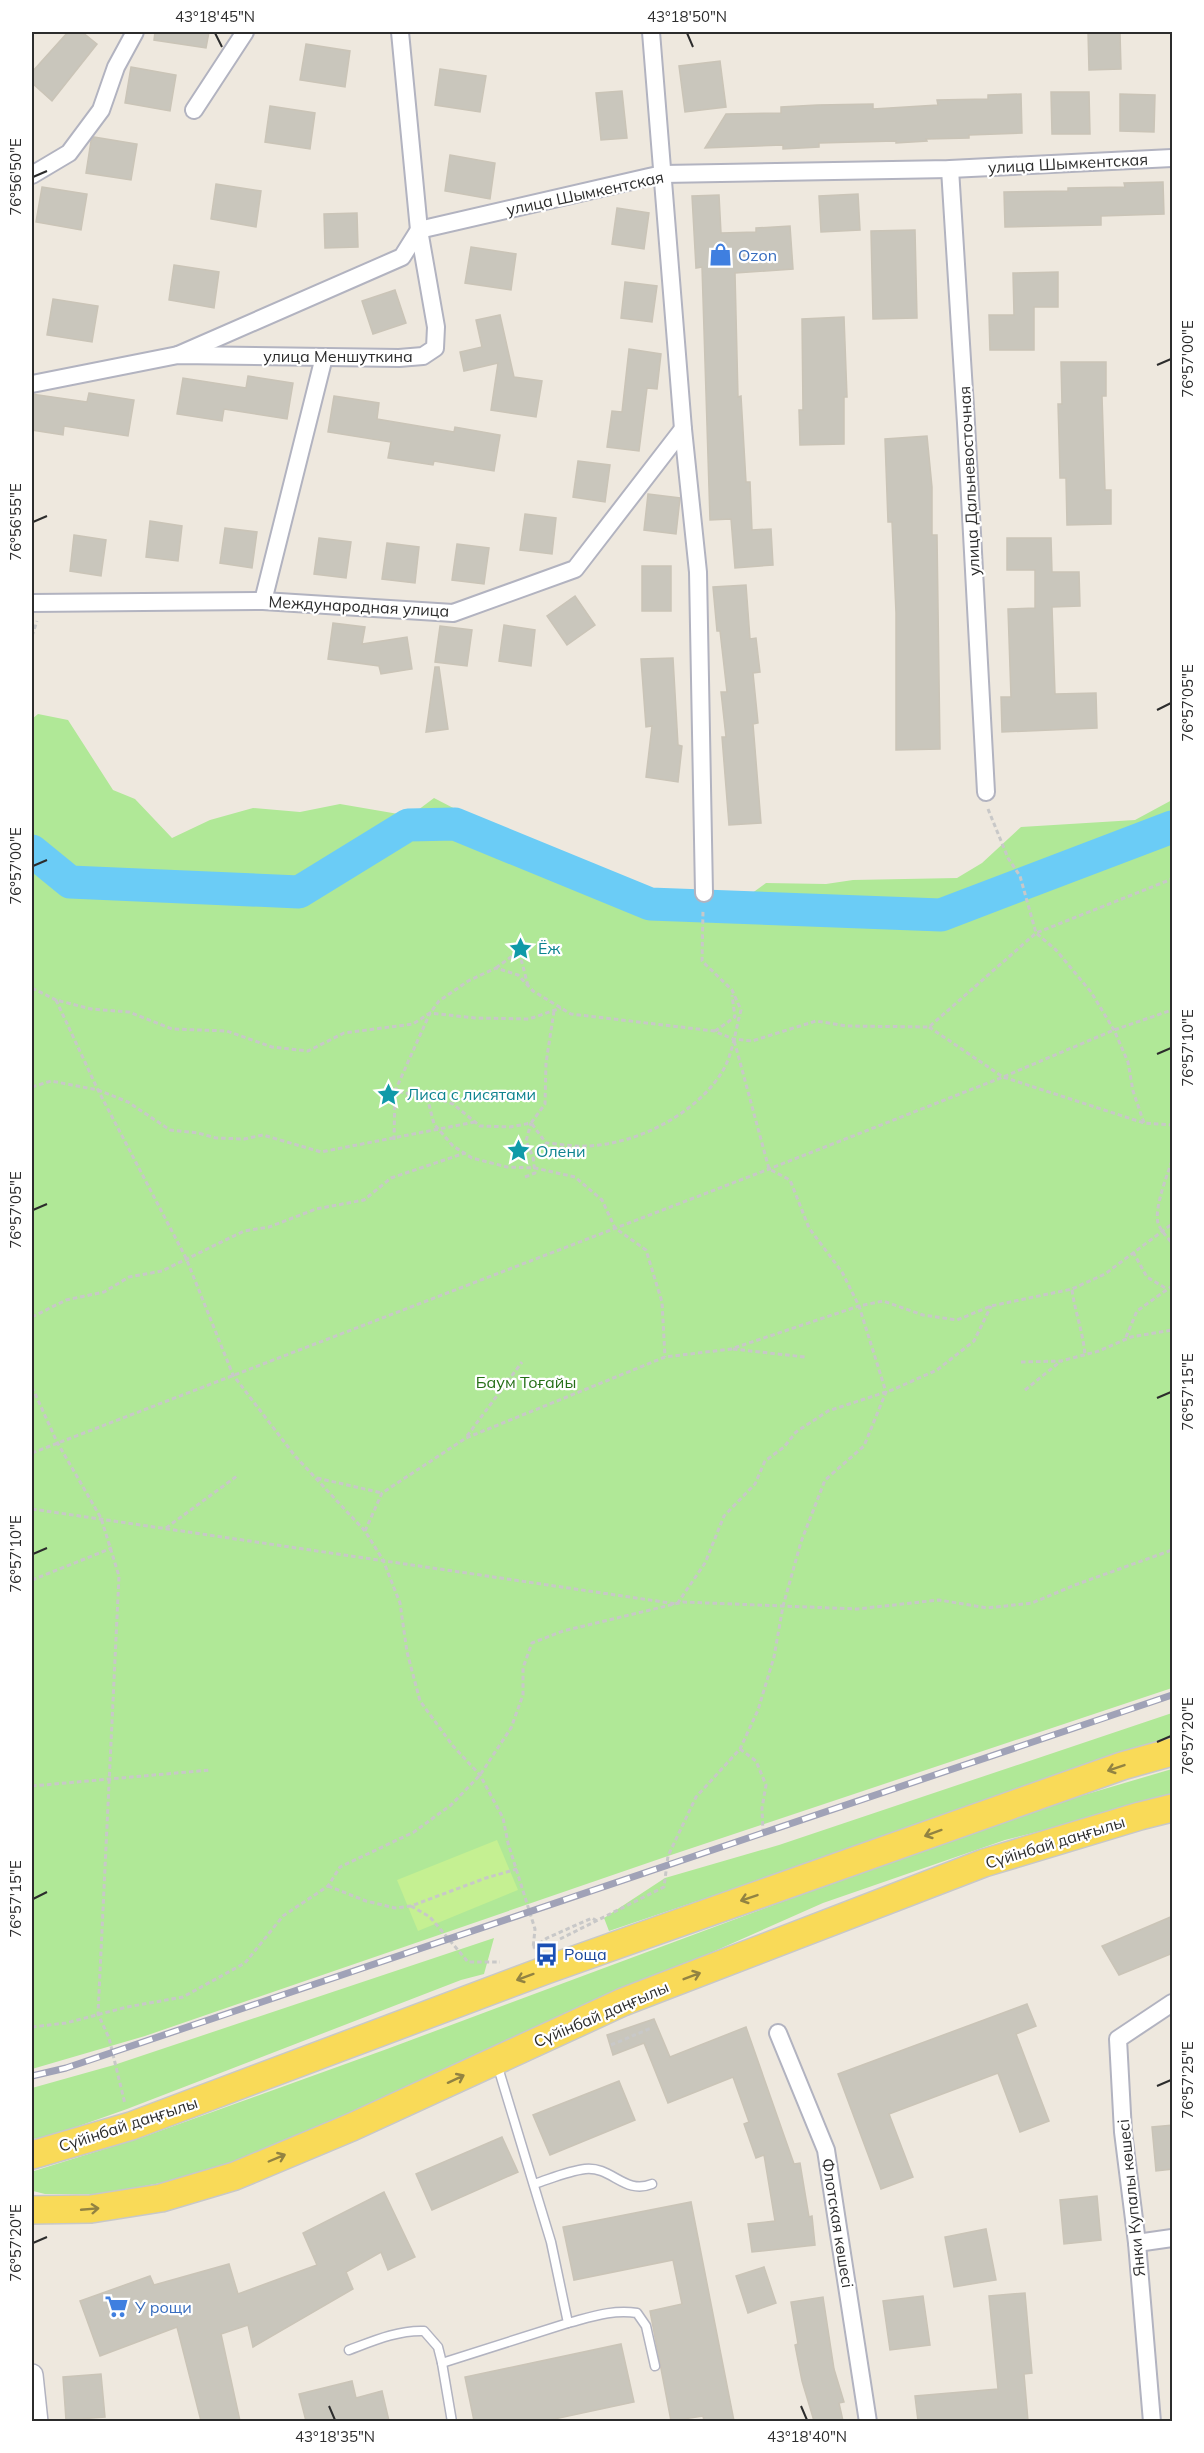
<svg xmlns="http://www.w3.org/2000/svg" width="1204" height="2453" viewBox="0 0 1204 2453" font-family="Mulish,sans-serif">
<rect width="100%" height="100%" fill="#eee8de"/>
<g fill="#b0e897">
<polygon points="38,714 68,720 113,790 135,799 172,838 210,820 253,808 300,812 340,804 410,816 434,798 461,812 489,822 592,871 617,891 650,904 726,912 766,883 826,884 853,880 957,878 982,863 1021,827 1135,820 1172,800 1172,1688 668,1856 145,2036 32,2069 32,719"/>
<polygon points="1172,1713 1172,1744 1025,1790 609,1931 604,1918 665,1878 779,1845"/>
<path d="M1172,1769v29l-167,42 -182,63 -612,271 -111,20h-55l-12,-3c-4,-5 -2,-14 1,-20l109,-34 244,-88 622,-232z"/>
<polygon points="494,1938 484,1974 461,1980 127,2109 45,2138 32,2139 32,2088 114,2065"/>
</g>
<polygon fill="#c5f092" points="497,1840 518,1890 418,1931 397,1880"/>
<g fill="none" stroke-linecap="round" stroke-linejoin="round">
<polyline stroke="#6bccf6" stroke-width="33" points="32,851 70,882 299,892 408,825 455,824 650,904 941,915 1172,827"/>
</g>
<g fill="#c9c6bc" stroke="#cac4b7" stroke-width="1.5">
<polygon points="68,32 82,32 97,44 52,101 32,83 32,72"/>
<polygon points="155,32 209,32 206,48 154,40"/>
<polygon points="1088,32 1120,32 1121,69 1089,70"/>
<polygon points="306,44 350,51 345,87 300,80"/>
<polygon points="720,61 726,107 685,112 679,66"/>
<polygon points="131,67 176,75 170,111 125,103"/>
<polygon points="440,69 486,76 480,112 435,105"/>
<polygon points="622,91 627,138 601,140 596,93"/>
<polygon points="1051,92 1089,92 1090,134 1052,134"/>
<polygon points="1021,94 1022,133 969,135 969,138 926,139 927,141 896,143 896,141 819,143 819,147 783,149 783,145 705,148 726,114 781,113 781,107 817,105 873,104 873,109 938,105 937,100 988,99 988,95"/>
<polygon points="1120,94 1155,95 1154,132 1120,131"/>
<polygon points="270,106 315,113 310,149 265,142"/>
<polygon points="94,137 137,144 131,180 86,173 91,141"/>
<polygon points="450,155 495,163 490,199 445,191"/>
<polygon points="1163,182 1164,214 1101,216 1101,225 1005,227 1004,192 1068,191 1068,188 1125,187 1124,183"/>
<polygon points="216,184 261,191 256,227 211,219"/>
<polygon points="42,187 87,194 81,230 36,222"/>
<polygon points="858,194 860,230 821,232 819,196"/>
<polygon points="719,195 721,233 756,232 756,228 790,226 793,269 735,273 738,397 741,396 746,482 750,482 752,530 771,529 773,565 735,568 731,519 710,520 702,267 696,268 692,196"/>
<polygon points="617,208 649,213 644,249 612,244"/>
<polygon points="357,213 358,247 325,248 324,214"/>
<polygon points="915,230 917,318 873,319 871,231"/>
<polygon points="471,247 516,254 511,290 465,283"/>
<polygon points="174,265 219,272 214,308 169,300"/>
<polygon points="1058,272 1058,307 1034,307 1034,350 990,350 989,315 1014,315 1013,273"/>
<polygon points="625,282 657,286 652,322 621,318"/>
<polygon points="395,290 406,323 373,334 362,301"/>
<polygon points="53,299 98,306 92,342 47,335"/>
<polygon points="500,315 514,377 542,381 536,417 491,410 498,363 464,371 460,352 482,347 476,320"/>
<polygon points="844,317 847,397 844,397 844,444 800,445 799,410 803,410 802,319"/>
<polygon points="629,349 661,354 657,389 647,388 639,451 607,447 612,411 622,412"/>
<polygon points="1061,362 1106,362 1106,396 1102,396 1105,490 1111,490 1111,524 1067,525 1066,478 1060,478 1059,439 1058,404 1062,404"/>
<polygon points="248,376 293,383 287,419 224,409 222,421 177,414 183,378 246,388"/>
<polygon points="89,393 134,400 128,436 64,426 63,435 32,430 32,394 87,402"/>
<polygon points="334,396 379,403 377,419 454,432 455,427 500,435 494,471 434,461 433,465 388,458 391,442 328,432"/>
<polygon points="927,436 932,487 932,535 937,535 940,749 896,750 896,613 892,522 888,522 885,439"/>
<polygon points="578,461 610,465 605,502 573,497"/>
<polygon points="648,494 680,498 676,534 644,530"/>
<polygon points="525,514 556,518 552,554 520,550"/>
<polygon points="150,521 182,526 178,561 146,557"/>
<polygon points="225,528 257,532 252,568 220,563"/>
<polygon points="74,535 106,540 101,576 70,571"/>
<polygon points="319,538 351,542 346,578 314,574"/>
<polygon points="1007,538 1051,538 1052,572 1079,572 1080,606 1052,607 1055,694 1096,693 1097,728 1002,732 1001,697 1011,697 1008,609 1035,608 1035,570 1007,570"/>
<polygon points="387,543 419,547 415,583 382,579"/>
<polygon points="457,544 489,548 484,584 452,580"/>
<rect x="642" y="566" width="29" height="45"/>
<polygon points="746,585 750,639 756,638 760,672 753,673 758,723 753,724 761,823 729,825 722,737 726,737 721,692 727,692 720,631 717,631 713,587"/>
<polygon points="575,596 595,625 567,645 547,616"/>
<polygon points="333,623 365,627 362,644 407,637 412,669 381,674 379,666 328,659"/>
<polygon points="504,625 535,630 531,666 499,661"/>
<polygon points="440,626 472,630 467,666 435,662"/>
<polygon points="673,658 678,745 682,746 678,782 646,777 652,726 646,727 641,659"/>
<polygon points="435,667 439,667 448,729 426,732"/>
<polygon points="1173,1916 1173,1953 1119,1975 1102,1946"/>
<polygon points="1027,2004 1036,2026 1016,2034 1049,2121 1020,2132 998,2073 889,2114 913,2177 881,2189 838,2074"/>
<polygon points="654,2019 670,2057 746,2027 794,2164 800,2163 809,2217 812,2216 815,2245 752,2252 748,2224 775,2221 764,2155 756,2158 744,2124 749,2122 733,2077 668,2103 644,2043 613,2055 607,2035"/>
<polygon points="619,2081 635,2120 550,2155 533,2115"/>
<polygon points="1173,2125 1173,2169 1156,2171 1152,2127"/>
<polygon points="502,2137 518,2172 432,2210 416,2174"/>
<polygon points="384,2192 415,2257 388,2270 381,2252 346,2272 353,2289 253,2347 248,2325 221,2334 240,2421 201,2421 177,2327 100,2356 80,2301 150,2276 154,2285 229,2264 238,2294 317,2265 303,2233"/>
<polygon points="1097,2196 1101,2240 1064,2244 1060,2200"/>
<polygon points="691,2202 734,2421 704,2421 703,2416 671,2421 650,2311 682,2304 673,2260 574,2280 563,2227"/>
<polygon points="986,2229 996,2280 954,2287 945,2237"/>
<polygon points="764,2267 776,2303 748,2313 736,2276"/>
<polygon points="1025,2293 1032,2373 1024,2374 1028,2421 918,2421 915,2396 998,2389 989,2296"/>
<polygon points="923,2296 930,2345 890,2350 883,2301"/>
<polygon points="823,2297 834,2369 844,2402 839,2403 843,2421 814,2421 802,2381 795,2345 798,2344 791,2302"/>
<polygon points="621,2344 634,2402 545,2421 474,2421 465,2377"/>
<polygon points="101,2374 105,2417 66,2420 63,2377"/>
<polygon points="352,2381 356,2398 382,2391 389,2421 306,2421 299,2394"/>
</g>
<g fill="none" stroke-linecap="round" stroke-linejoin="round">
<defs>
<g id="service">
<path d="M534,2184c16,-5 34,-13 51,-15 27,-3 39,26 67,15"/>
<path d="M568,2323c23,-6 45,-14 69,-10l9,13 9,40"/>
<path d="M349,2350c24,-9 49,-20 75,-19l14,16 4,16"/>
<polyline points="452,2422 442,2363 568,2323 551,2242 497,2064"/>
</g>
<g id="minor">
<polyline points="651,32 683,429 698,572 704,893"/>
<polyline points="194,110 245,32"/>
<polyline points="950,169 966,423 986,792"/>
<polyline points="32,175 69,153 101,110 116,67 135,32"/>
<polyline points="178,355 402,257 419,230 649,177 663,174 950,169 1172,158"/>
<polyline points="32,384 178,355 399,358 423,356 435,348 436,327 419,230 400,32"/>
<polyline points="263,601 324,357"/>
<polyline points="32,603 263,601 453,613 575,569 683,429"/>
<polyline points="778,2033 826,2150 868,2422"/>
<polyline points="1137,2243 1172,2238"/>
<polyline points="1152,2422 1137,2243 1123,2132 1118,2039 1172,2003"/>
</g>
<polyline id="tertiary" points="32,2375 37,2422"/>
<g id="primary">
<polyline points="32,2155 131,2126 546,1970 1122,1766 1172,1752"/>
<polyline points="32,2210 91,2209 161,2198 235,2176 352,2127 623,2002 984,1863 1140,1816 1172,1808"/>
</g>
</defs>
<use href="#service" stroke="#b2b3c0" stroke-width="11"/>
<use href="#minor" stroke="#b2b3c0" stroke-width="20"/>
<use href="#tertiary" stroke="#b2b3c0" stroke-width="24"/>
<use href="#primary" stroke="#c8c8c8" stroke-width="30"/>
<g stroke="#c8c8c8" stroke-width="3" stroke-dasharray="4.5 3" stroke-linecap="butt">
<polyline points="32,636 37,621"/>
<polyline points="988,809 1008,858 1020,876 1036,933 1056,950 1091,992 1114,1030 1128,1062 1133,1091 1144,1123"/>
<polyline points="496,968 519,951 528,986"/>
<polyline points="32,988 56,1000 91,1009 129,1012 172,1029 227,1031 272,1047 308,1051 344,1033 413,1024 430,1013 439,1001 468,981 496,968 518,975 533,991 571,1014 714,1031 733,1039 752,1041 816,1021 847,1026 929,1027 1036,933 1172,879"/>
<polyline points="56,1000 98,1090 186,1258 233,1375 295,1456 365,1531 383,1560 400,1603 407,1652 420,1701 453,1746 480,1775 503,1818 508,1843 535,1929 533,1949"/>
<polyline points="554,1011 546,1063 545,1104 531,1123 510,1127 480,1126 453,1104 442,1100 395,1091 430,1013 475,1018 529,1019 561,1008"/>
<polyline points="929,1027 1003,1077 1144,1123 1172,1125"/>
<polyline points="715,1031 735,1017 732,995"/>
<polyline points="32,1087 51,1081 98,1090 128,1102 170,1130 198,1133 216,1138 244,1139 263,1135 321,1152 475,1122"/>
<polyline points="427,1097 434,1124 453,1146 472,1158 507,1167 535,1168 575,1177 602,1200 615,1228 646,1250 662,1302 665,1357"/>
<path d="M532,1124l14,19c14,1 29,4 42,3 49,-2 108,-32 134,-74 10,-15 14,-44 19,-62l-9,-20 -30,-29 1,-51"/>
<polyline points="394,1140 395,1091"/>
<path d="M1172,1161c-5,14 -18,48 -14,62 3,8 8,13 14,20"/>
<polyline points="525,1177 535,1173 533,1157 526,1141 531,1123"/>
<polyline points="1133,1252 1147,1277 1167,1289"/>
<path d="M1072,1290c3,22 11,42 13,65"/>
<polyline points="32,1317 66,1300 104,1292 129,1277 162,1271 244,1231 269,1227 316,1209 364,1200 391,1178 465,1153"/>
<polyline points="1126,1337 1137,1311 1172,1286"/>
<polyline points="733,1349 805,1357"/>
<polyline points="1021,1362 1061,1361 1099,1351 1131,1337 1172,1330"/>
<polyline points="32,1387 57,1442 101,1518 119,1576 98,2014 109,2038 125,2104"/>
<polyline points="1025,1390 1061,1361"/>
<polyline points="467,1436 522,1362"/>
<polyline points="32,1453 769,1169 1003,1077 1114,1030 1172,1010"/>
<polyline points="317,1478 382,1493"/>
<polyline points="32,1509 677,1604 705,1563 724,1516 755,1484 765,1461 784,1447 796,1432 828,1411 892,1390 937,1370 974,1341 991,1306"/>
<polyline points="166,1528 237,1476"/>
<polyline points="365,1531 382,1493 466,1438 665,1357 731,1349 859,1306 883,1301 923,1315 957,1320 991,1306 1072,1289 1105,1274 1172,1224"/>
<polyline points="32,1580 112,1548"/>
<polyline points="740,1749 756,1761 766,1785 762,1808 763,1833"/>
<polyline points="32,1786 210,1770"/>
<polyline points="328,1886 366,1901 395,1908 411,1906 486,1878 517,1869"/>
<polyline points="411,1906 430,1917 468,1962 500,1962"/>
<polyline points="560,1939 664,1887 668,1856 696,1797 740,1749 758,1710 774,1657 783,1606 801,1542 825,1480 864,1446 886,1392 859,1306 842,1272 809,1228 790,1180 769,1169 734,1040"/>
<polyline points="533,1948 547,1938 592,1918 597,1921"/>
<polyline points="32,2027 66,2023 127,2007 183,1997 245,1963 283,1916 328,1886 340,1867 414,1832 451,1805 480,1775 511,1728 523,1695 523,1668 532,1643 563,1631 683,1602 857,1609 939,1600 987,1608 1032,1603 1075,1585 1172,1550"/>
<polyline points="611,2045 651,2028"/>
</g>
<use href="#service" stroke="#fff" stroke-width="8"/>
<use href="#minor" stroke="#fff" stroke-width="16"/>
<use href="#tertiary" stroke="#fff" stroke-width="21"/>
<use href="#primary" stroke="#f9da58" stroke-width="27"/>
<defs>
<polyline id="rail" points="32,2076 66,2068 1172,1695"/>
</defs>
<use href="#rail" stroke="#a0a2b7" stroke-width="7"/>
<use href="#rail" stroke="#fff" stroke-width="4.5" stroke-dasharray="14" stroke-linecap="butt"/>
</g>
<defs><path id="oneway-shaft" d="M-6 0H5M1.5-3L5.5 0L1.5 3" fill="none" stroke-width="1.6" stroke-linecap="round" stroke-linejoin="round" transform="scale(1.5)"/></defs>
<g stroke="#928342">
<use href="#oneway-shaft" transform="translate(1116 1768) rotate(161)"/>
<use href="#oneway-shaft" transform="translate(933 1833) rotate(160)"/>
<use href="#oneway-shaft" transform="translate(749 1898) rotate(161)"/>
<use href="#oneway-shaft" transform="translate(692 1976) rotate(-21)"/>
<use href="#oneway-shaft" transform="translate(525 1977) rotate(160)"/>
<use href="#oneway-shaft" transform="translate(456 2079) rotate(-25)"/>
<use href="#oneway-shaft" transform="translate(277 2158) rotate(-23)"/>
<use href="#oneway-shaft" transform="translate(90 2209) rotate(-5)"/>
</g>
<path fill="none" stroke="#2c2c2c" stroke-width="2" d="M215,33l7,14M687,33l6,14M33,177l14,-6M1157,365l14,-6M33,522l14,-6M1157,710l14,-7M33,866l14,-6M1157,1054l14,-6M33,1210l14,-6M1157,1398l14,-6M33,1554l14,-6M1157,1742l14,-6M33,1899l14,-7M1157,2086l14,-6M33,2243l14,-6M329,2406l6,14M801,2406l6,14"/>
<defs>
<symbol id="shop-bare" viewBox="-9 -9 18 18"><path d="M-5-2.5h2.3a2.7 3.5 0 0 1 5.4 0H5L5.5 6h-11ZM-1.5-2.5h3a1.5 2.3 0 0 0-3 0Z" fill="#3f7fe0" stroke="#fff" stroke-width="2.5" paint-order="stroke"/></symbol>
<symbol id="sight-bare" viewBox="-9 -9 18 18"><path d="M0-6L1.8-2.2L6-1.7L2.9 1.2L3.7 5.4L0 3.3L-3.7 5.4L-2.9 1.2L-6-1.7L-1.8-2.2Z" fill="#0f9aa8" stroke="#fff" stroke-width="2.5" paint-order="stroke"/></symbol>
<symbol id="bus-bare" viewBox="-9 -9 18 18"><path d="M-5-6H5V4H4V6H2V4H-2V6H-4V4H-5ZM-3.5-4V0h7V-4ZM-3.5 1.2v1.5H-2V1.2ZM2 1.2v1.5H3.5V1.2Z" fill="#1a4fb4" stroke="#fff" stroke-width="2.5" paint-order="stroke"/></symbol>
<symbol id="supermarket-bare" viewBox="-9 -9 18 18"><path d="M-6-5.5h2.5l.6 2H6L4.5 2H-2.5L-4.4-4H-6ZM-1.5 3.2a1.3 1.3 0 1 0 .1 0ZM3 3.2a1.3 1.3 0 1 0 .1 0Z" fill="#3f7fe0" stroke="#fff" stroke-width="2.5" paint-order="stroke"/></symbol>
</defs>
<g fill-rule="evenodd">
<use href="#shop-bare" x="704" y="238" width="33" height="33"/>
<use href="#sight-bare" x="504" y="932" width="33" height="33"/>
<use href="#sight-bare" x="372" y="1078" width="33" height="33"/>
<use href="#sight-bare" x="502" y="1134" width="33" height="33"/>
<use href="#bus-bare" x="530" y="1938" width="33" height="33"/>
<use href="#supermarket-bare" x="100" y="2290" width="33" height="33"/>
</g>
<g text-anchor="middle" dominant-baseline="central" stroke-width="4.5" stroke-linejoin="round" paint-order="stroke">
<g font-size="16" fill="#2c2c2c" stroke="#fff">
<text transform="translate(1068 163) rotate(-3)">улица Шымкентская</text>
<text transform="translate(585 193) rotate(-12)">улица Шымкентская</text>
<text x="338" y="356">улица Меншуткина</text>
<text transform="translate(969 481) rotate(-93)">улица Дальневосточная</text>
<text transform="translate(359 606) rotate(3)">Международная улица</text>
<text transform="translate(1055 1842) rotate(-17)">Сүйінбай даңғылы</text>
<text transform="translate(601 2014) rotate(-23)">Сүйінбай даңғылы</text>
<text transform="translate(128 2124) rotate(-18)">Сүйінбай даңғылы</text>
<text transform="translate(1131 2198) rotate(-96)">Янки Купалы көшесі</text>
<text transform="translate(838 2223) rotate(81)">Флотская көшесі</text>
</g>
<g font-size="16" fill="#366cbe" stroke="#fff" text-anchor="start">
<text x="738" y="255">Ozon</text>
<text x="135" y="2307">У рощи</text>
</g>
<g font-size="16" fill="#0d838f" stroke="#fff" text-anchor="start">
<text x="538" y="948">Ёж</text>
<text x="407" y="1094">Лиса с лисятами</text>
<text x="536" y="1151">Олени</text>
</g>
<g font-size="16" fill="#256f16" stroke="#fff">
<text x="526" y="1382">Баум Тоғайы</text>
</g>
<g font-size="16" fill="#164399" stroke="#fff" text-anchor="start">
<text x="564" y="1954">Роща</text>
</g>
</g>
<rect width="1204" height="2453" fill="none" stroke="#ffffff" stroke-width="66"/>
<rect x="33" y="33" width="1138" height="2387" fill="none" stroke="#2c2c2c" stroke-width="2"/>
<g font-size="15" text-anchor="middle" fill="#2c2c2c">
<text x="215" y="22">43°18'45"N</text>
<text x="687" y="22">43°18'50"N</text>
<text transform="translate(16 177) rotate(-90)" y="5">76°56'50"E</text>
<text transform="translate(1188 359) rotate(-90)" y="5">76°57'00"E</text>
<text transform="translate(16 522) rotate(-90)" y="5">76°56'55"E</text>
<text transform="translate(1188 703) rotate(-90)" y="5">76°57'05"E</text>
<text transform="translate(16 866) rotate(-90)" y="5">76°57'00"E</text>
<text transform="translate(1188 1048) rotate(-90)" y="5">76°57'10"E</text>
<text transform="translate(16 1210) rotate(-90)" y="5">76°57'05"E</text>
<text transform="translate(1188 1392) rotate(-90)" y="5">76°57'15"E</text>
<text transform="translate(16 1554) rotate(-90)" y="5">76°57'10"E</text>
<text transform="translate(1188 1736) rotate(-90)" y="5">76°57'20"E</text>
<text transform="translate(16 1899) rotate(-90)" y="5">76°57'15"E</text>
<text transform="translate(1188 2080) rotate(-90)" y="5">76°57'25"E</text>
<text transform="translate(16 2243) rotate(-90)" y="5">76°57'20"E</text>
<text x="335" y="2442">43°18'35"N</text>
<text x="807" y="2442">43°18'40"N</text>
</g>
</svg>
